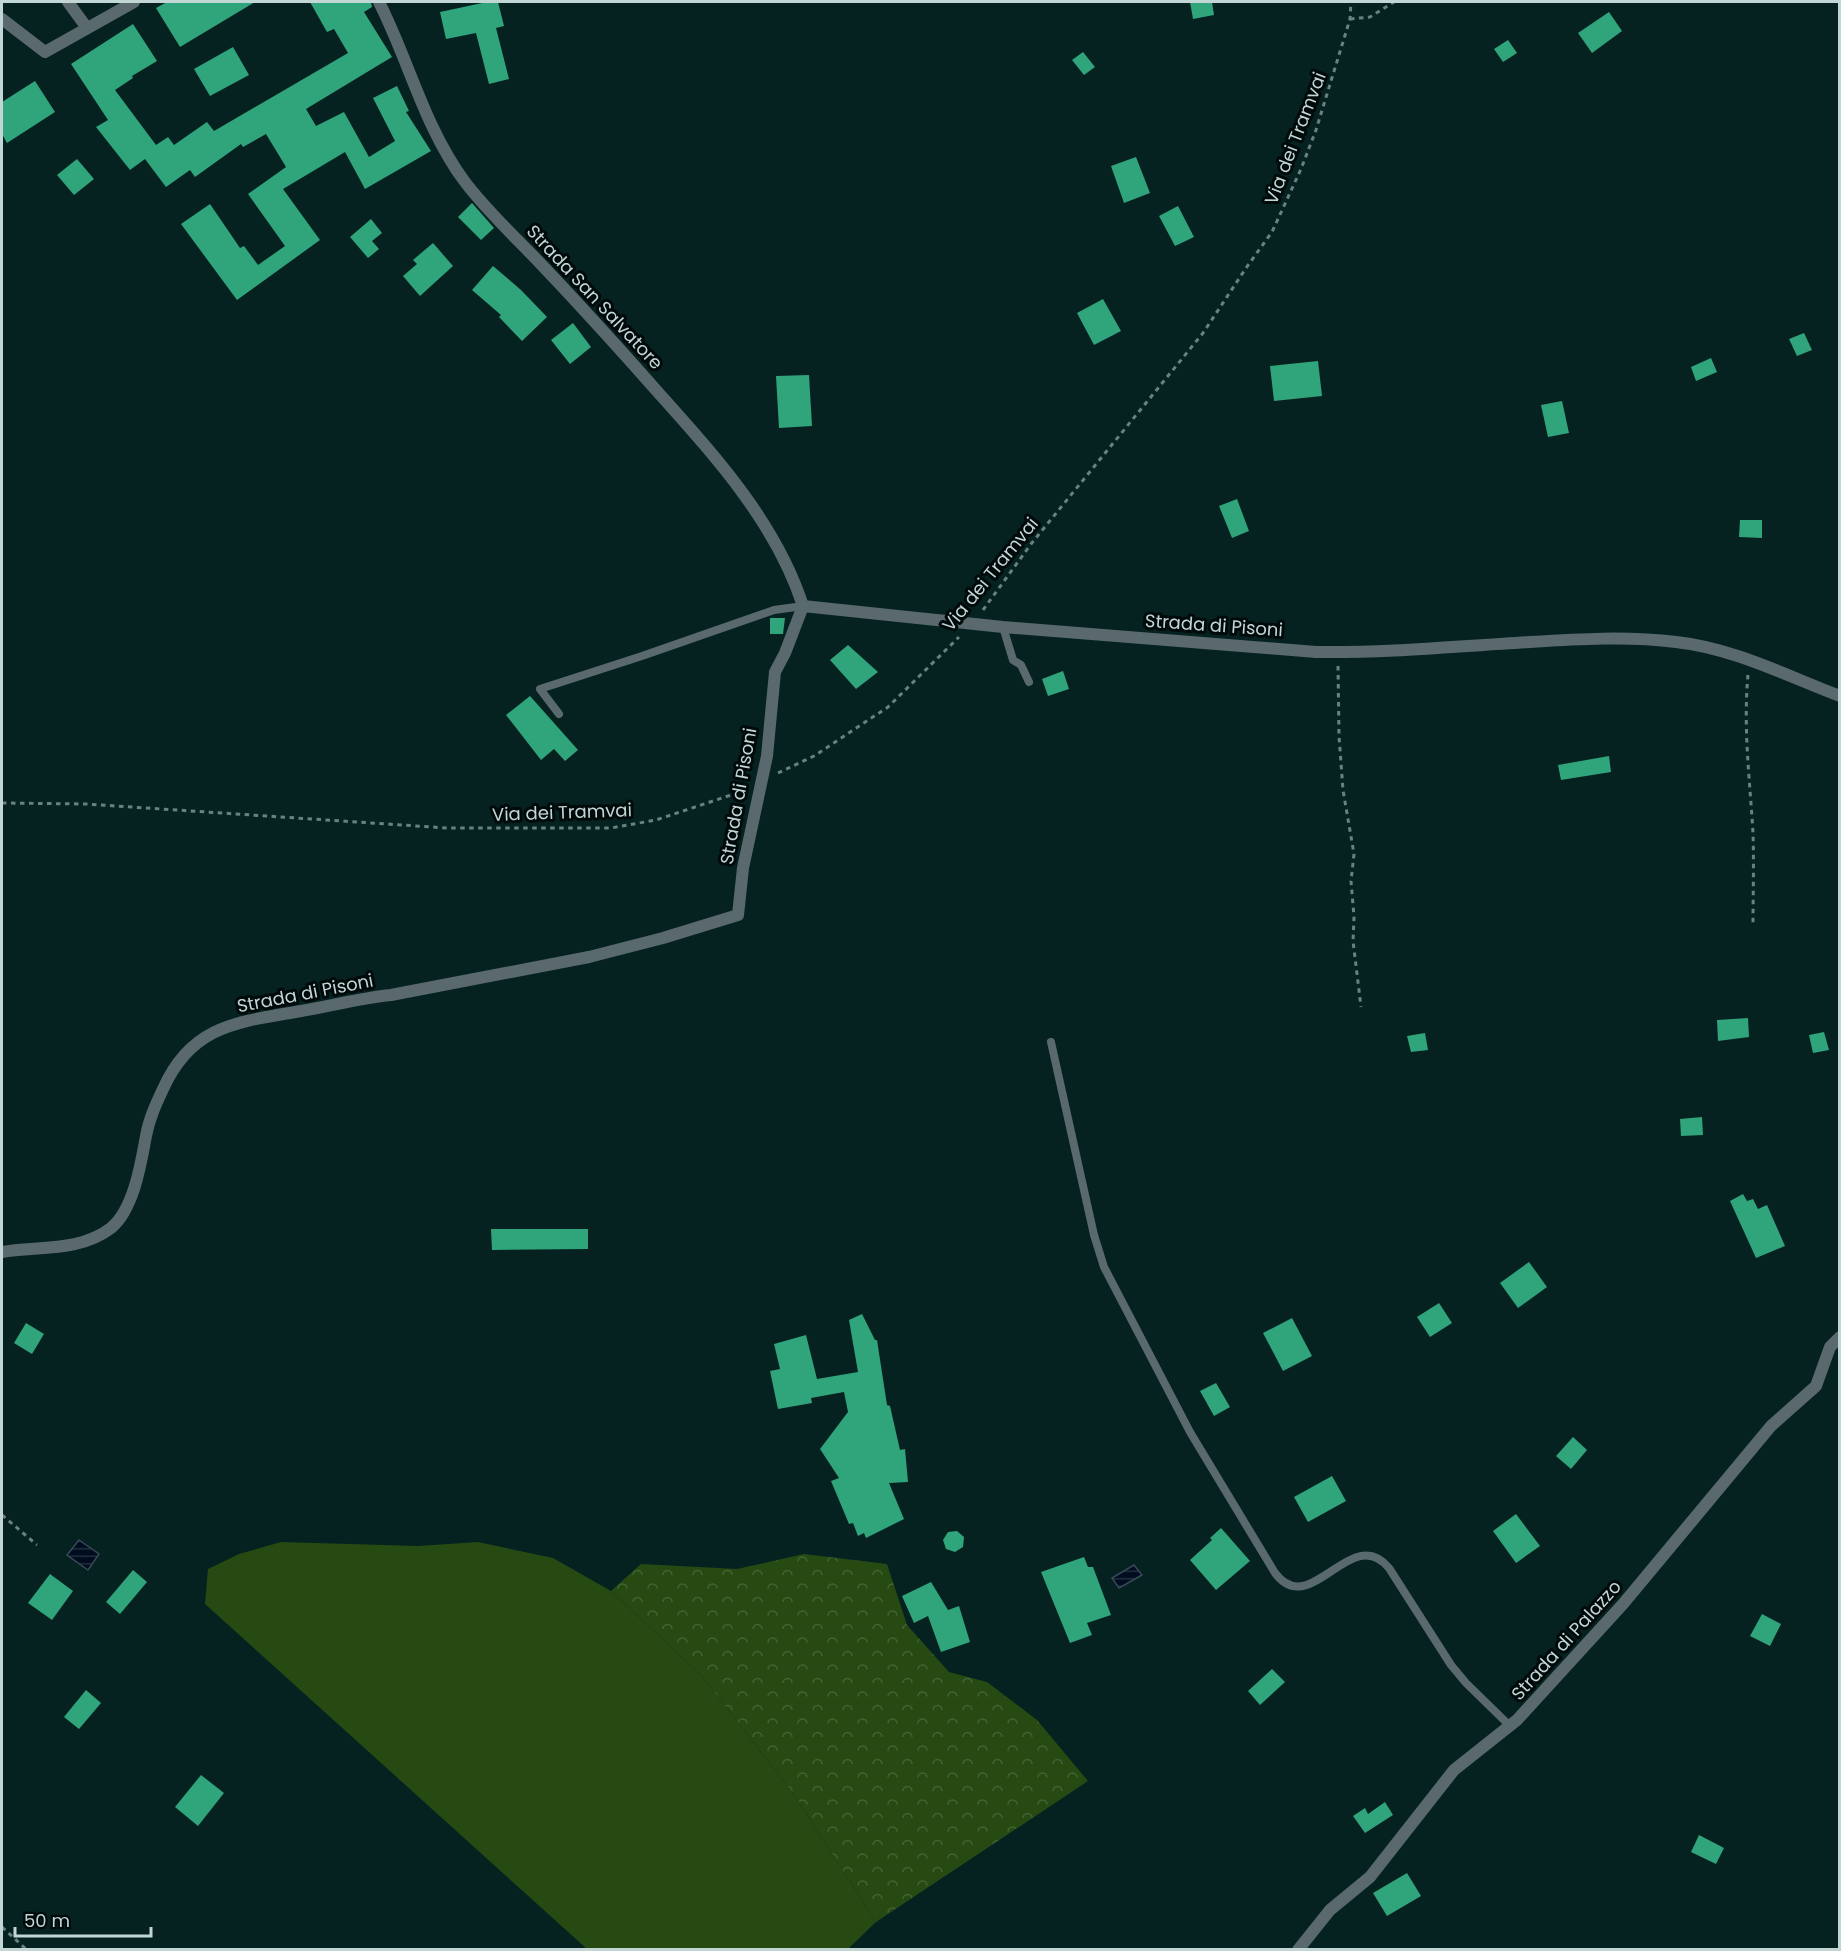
<svg xmlns="http://www.w3.org/2000/svg" width="1841" height="1951" viewBox="0 0 1841 1951" font-family="Poppins,sans-serif">
<defs>
<pattern id="forest-crowns" width="20" height="18" patternUnits="userSpaceOnUse" patternTransform="scale(1.5)"><rect width="20" height="18" fill="#264a12"/><path d="M2 6a3 3 0 1 1 6 0M12 15a3 3 0 1 1 6 0" fill="none" stroke="#446334"/></pattern>
<pattern id="water-rules" width="6" height="5" patternUnits="userSpaceOnUse" patternTransform="scale(1.5)"><rect width="6" height="5" fill="#000c1f"/><path d="M0 2.5h6" fill="none" stroke="#242f3f"/></pattern>
</defs>
<rect width="100%" height="100%" fill="#052221"/>
<polygon fill="#264a12" points="281,1542 418,1546 478,1542 553,1558 611,1591 701,1675 793,1793 876,1922 848,1949 587,1949 205,1604 208,1569 239,1554"/>
<polygon fill="url(#forest-crowns)" points="804,1554 887,1564 907,1625 949,1672 987,1682 1037,1720 1088,1781 876,1922 793,1793 701,1675 611,1591 641,1564 737,1569"/>
<g fill="url(#water-rules)" stroke="#3a4956" stroke-width="1.5">
<polygon points="79,1540 99,1554 88,1570 67,1555"/>
<polygon points="1134,1565 1142,1575 1119,1588 1112,1578"/>
</g>
<g fill="#30a47b">
<polygon points="167,2 255,2 180,47 156,8"/>
<polygon points="310,2 371,2 372,7 364,12 392,57 306,109 316,126 344,112 369,157 395,141 373,98 397,86 409,111 406,112 431,151 365,189 345,152 283,189 320,240 237,300 181,224 210,204 240,248 244,246 258,265 285,246 248,194 286,167 266,134 243,147 241,144 195,177 190,170 166,187 145,159 130,170 96,127 108,120 71,64 133,24 157,61 132,76 133,78 115,90 156,145 168,137 174,145 207,122 214,131 348,53 334,29 327,32"/>
<polygon points="487,2 498,2 504,26 496,28 509,79 489,84 476,33 446,39 440,12"/>
<polygon points="1190,2 1212,2 1214,15 1193,19"/>
<polygon points="1609,12 1622,31 1592,53 1578,33"/>
<polygon points="1508,40 1517,53 1503,62 1494,49"/>
<polygon points="233,47 249,75 210,96 194,69"/>
<polygon points="1083,52 1095,67 1084,75 1072,60"/>
<polygon points="35,81 55,112 7,143 2,134 2,102"/>
<polygon points="1136,157 1150,193 1124,203 1111,166"/>
<polygon points="77,159 94,179 74,195 57,175"/>
<polygon points="472,203 494,228 481,240 458,217"/>
<polygon points="1178,206 1194,237 1175,246 1159,216"/>
<polygon points="371,219 382,233 372,241 379,249 368,258 350,237"/>
<polygon points="433,243 453,266 420,296 403,276 417,264 413,260"/>
<polygon points="493,266 521,290 547,317 522,341 499,317 501,315 472,290"/>
<polygon points="1103,299 1121,331 1094,345 1077,313"/>
<polygon points="573,323 591,347 570,364 551,340"/>
<polygon points="1804,333 1812,350 1797,356 1789,339"/>
<polygon points="1711,358 1717,372 1696,381 1691,367"/>
<polygon points="1318,361 1322,396 1274,401 1270,366"/>
<polygon points="809,375 812,426 779,428 776,376"/>
<polygon points="1562,401 1569,433 1548,437 1541,405"/>
<polygon points="1237,499 1249,531 1232,538 1219,506"/>
<polygon points="1740,520 1762,520 1762,538 1739,537"/>
<polygon points="770,618 785,618 783,634 770,634"/>
<polygon points="848,645 878,672 856,689 830,660"/>
<polygon points="1063,671 1069,689 1048,696 1042,679"/>
<polygon points="530,696 578,750 565,761 554,749 541,760 506,715"/>
<polygon points="1609,756 1611,772 1561,780 1558,765"/>
<polygon points="1748,1018 1749,1037 1718,1041 1717,1020"/>
<polygon points="1824,1032 1829,1050 1813,1053 1809,1035"/>
<polygon points="1425,1033 1428,1050 1411,1052 1407,1036"/>
<polygon points="1702,1117 1703,1135 1681,1136 1680,1119"/>
<polygon points="1743,1194 1747,1201 1753,1199 1758,1209 1767,1205 1785,1246 1756,1258 1730,1201"/>
<polygon points="491,1229 588,1229 588,1249 492,1250"/>
<polygon points="1529,1262 1547,1287 1518,1308 1500,1283"/>
<polygon points="1439,1303 1452,1323 1430,1337 1417,1317"/>
<polygon points="862,1314 875,1340 877,1340 887,1405 890,1406 900,1450 905,1449 908,1482 889,1483 904,1519 866,1538 864,1533 858,1536 853,1523 849,1524 831,1481 839,1478 820,1449 848,1412 844,1392 811,1398 812,1403 778,1409 770,1371 780,1369 774,1344 806,1335 817,1379 858,1372 849,1320"/>
<polygon points="1292,1318 1312,1356 1283,1371 1263,1333"/>
<polygon points="26,1323 44,1334 32,1354 14,1343"/>
<polygon points="1216,1383 1230,1407 1214,1416 1200,1391"/>
<polygon points="1573,1437 1587,1450 1571,1469 1556,1456"/>
<polygon points="1332,1476 1346,1501 1308,1522 1294,1497"/>
<polygon points="1516,1514 1540,1546 1516,1563 1493,1531"/>
<polygon points="1221,1528 1250,1561 1216,1590 1190,1560 1212,1540 1210,1538"/>
<polygon points="957,1531 964,1537 963,1547 955,1552 946,1549 943,1540 948,1532"/>
<polygon points="1084,1557 1088,1567 1093,1567 1111,1615 1087,1623 1092,1635 1070,1643 1041,1572"/>
<polygon points="133,1570 147,1582 120,1614 106,1602"/>
<polygon points="50,1574 73,1591 52,1620 28,1603"/>
<polygon points="931,1582 948,1610 959,1606 970,1642 941,1652 928,1616 914,1623 902,1596"/>
<polygon points="1762,1614 1781,1624 1770,1646 1750,1636"/>
<polygon points="1272,1669 1285,1682 1260,1705 1248,1691"/>
<polygon points="86,1690 101,1703 79,1729 64,1717"/>
<polygon points="201,1775 224,1793 198,1826 175,1807"/>
<polygon points="1385,1802 1393,1815 1365,1833 1353,1816 1365,1808 1368,1814"/>
<polygon points="1699,1835 1724,1848 1716,1864 1691,1852"/>
<polygon points="1407,1873 1421,1896 1387,1916 1373,1893"/>
</g>
<g fill="none" stroke-linecap="round" stroke-linejoin="round">
<g stroke="#698180" stroke-width="3" stroke-dasharray="4.5 4.5" stroke-linecap="butt">
<polyline points="1350,19 1370,17 1394,2"/>
<polyline points="983,610 1031,544 1203,333 1246,268 1272,232 1301,169 1316,130 1350,19 1351,2"/>
<polyline points="1338,666 1339,736 1343,790 1354,854 1351,881 1354,917 1353,941 1361,1007"/>
<path d="M1748,675c-5,53 2,106 5,158 1,31 0,62 0,93"/>
<polyline points="778,773 814,756 888,707 959,637"/>
<polyline points="2,803 86,804 447,828 611,828 656,820 743,791"/>
<polyline points="2,1515 37,1545"/>
<polyline points="2,1927 27,1950"/>
</g>
<g stroke="#5a696e" stroke-width="8">
<polyline points="1003,627 1013,660 1021,665 1029,682"/>
<polyline points="559,714 540,689 642,656 774,610 803,606"/>
<path d="M1051,1042l43,193 10,32 86,165 85,141c36,48 76,-51 114,-5l62,97 15,18 44,43"/>
</g>
<g stroke="#5a696e" stroke-width="12">
<polyline points="68,2 87,28"/>
<path d="M379,2c30,59 46,127 86,180 22,29 49,54 74,80 40,42 79,85 117,128 58,65 120,132 147,216"/>
<polyline points="2,19 45,52 134,2"/>
<path d="M803,606l200,21 313,25c72,1 143,-6 214,-10 48,-3 98,-6 146,0 57,6 111,34 164,54"/>
<path d="M2,1252c36,-6 78,0 109,-24 23,-19 30,-65 35,-92 3,-17 10,-32 17,-47 29,-65 76,-67 138,-78 30,-5 59,-13 90,-16l198,-38 74,-19 75,-23 5,-47 24,-112 8,-84 10,-19 18,-47"/>
<polyline points="1298,1950 1330,1910 1370,1877 1454,1770 1517,1720 1623,1604 1771,1426 1816,1386 1830,1347 1840,1337"/>
</g>
</g>
<g text-anchor="middle" dominant-baseline="central" stroke-width="6" stroke-linejoin="round" paint-order="stroke">
<g font-size="18" fill="#c2d6d5" stroke="#000a0a">
<text transform="translate(1295 138) rotate(-69)">Via dei Tramvai</text>
<text transform="translate(595 297) rotate(47)">Strada San Salvatore</text>
<text transform="translate(990 574) rotate(-51)">Via dei Tramvai</text>
<text transform="translate(1214 625) rotate(4)">Strada di Pisoni</text>
<text transform="translate(738 796) rotate(-80)">Strada di Pisoni</text>
<text transform="translate(562 812) rotate(-2)">Via dei Tramvai</text>
<text transform="translate(305 993) rotate(-11)">Strada di Pisoni</text>
<text transform="translate(1566 1640) rotate(-48)">Strada di Palazzo</text>
</g>
</g>
<rect width="1841" height="1951" fill="none" stroke="#c2d6d5" stroke-width="6"/>
<path d="M15 1927v9h136v-9" fill="none" stroke="#c2d6d5" stroke-width="3"/>
<text x="24" y="1927" font-size="18" fill="#c2d6d5" stroke="#000a0a" stroke-width="4.5" paint-order="stroke">50 m</text>
</svg>
